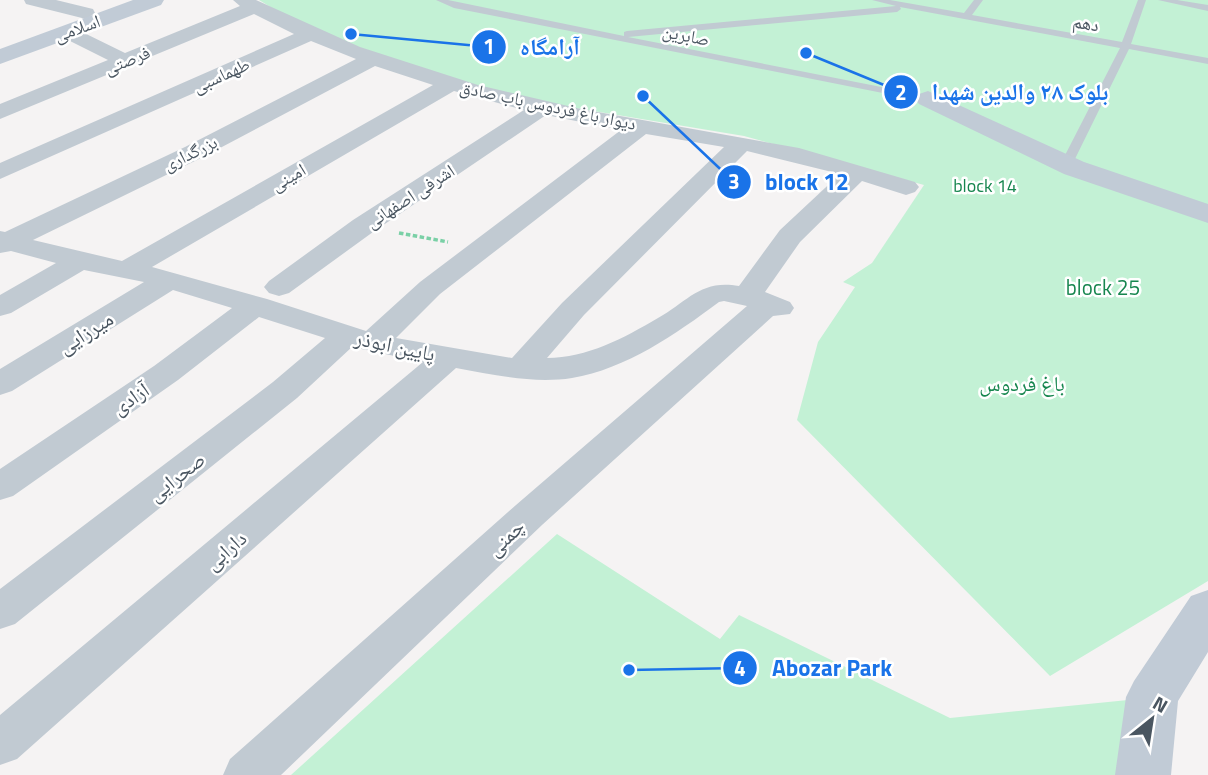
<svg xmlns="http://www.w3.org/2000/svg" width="1208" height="775" viewBox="0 0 1208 775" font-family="'Titillium Web','Noto Naskh Arabic',sans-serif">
<rect width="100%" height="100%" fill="#f5f3f3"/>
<g fill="#c3f1d5">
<polygon points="259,0 1208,0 1208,581 1050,676 797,420 818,342 855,287 843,282 872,263 924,185 744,136 527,100 394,61 297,23"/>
<polygon points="557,534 720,639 739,615 950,718 1128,700 1131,775 291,775"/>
</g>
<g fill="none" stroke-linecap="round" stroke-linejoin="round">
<polyline stroke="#7ad0a6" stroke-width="3.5" stroke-dasharray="4.5 2.5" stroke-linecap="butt" points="399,233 448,242"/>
<g fill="#c1cad2" fill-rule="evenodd">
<polygon points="436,0 448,0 624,36 624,32 627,31 896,6 872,0 890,0 964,13 974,0 983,0 972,15 1122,42 1138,0 1146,0 1131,44 1208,58 1208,64 1129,49 1072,165 1066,169 1060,165 1120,48 900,7 901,9 897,12 628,37 932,97 933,99 928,102 454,8"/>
<polygon points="1158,0 1177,0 1208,5 1208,11"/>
</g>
<g fill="#c1cad2" fill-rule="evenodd">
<polygon points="24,0 56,0 93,9 95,13 86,19 26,4"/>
<path d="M233,0h23l104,47 118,38 103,24 218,39 116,34 4,5 -4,5 -9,3 -44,-14 -62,61 -35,50 25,10 4,6 -4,6 -17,2 -231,209 -261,250h-58l7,-16 286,-254 231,-199 -23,-5 -5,1c-43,32 -93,67 -147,76 -38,6 -78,-3 -116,-10l-439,391 -17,6v-50l423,-353 -71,-15 -55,51 -282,226 -15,5v-40l273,-207 52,-44 -66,-21 -81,63 -165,116 -13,4v-31l154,-103 78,-58 -59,-18 -161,101 -12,4v-26l144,-87 -60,-12 -73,43 -11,3v-21l56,-32 -45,-12 -11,2v-22l5,1 180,-85 171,-88 -45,-18 -311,138v-16l294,-129 -40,-20 -254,105v-15l108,-44 -48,-24 -3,-4 3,-4h14l51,25 115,-47zM375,66l58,19 -311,176 -89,-21 170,-83zM454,91l70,19 -171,110 -84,61 -5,6 5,6 10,3 10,-3 84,-61 173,-117 75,15 -201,152 -54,49 -99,-32 -115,-32zM646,134l78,13 -162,156 -50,55 -116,-20 44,-44zM747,151l93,23 -60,56 -41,56c-38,-7 -51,15 -81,32 -34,20 -71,40 -111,40l37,-43z"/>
</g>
<g fill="#c1cbd6" fill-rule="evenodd">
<polygon points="133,0 164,0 161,5 0,64 0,49"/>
<polygon points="928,91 1084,162 1208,204 1208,223 1064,174 919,104 915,99 919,94"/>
<polygon points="1208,590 1208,652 1178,701 1171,775 1115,775 1126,697 1134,681 1191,596"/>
</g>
</g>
<g text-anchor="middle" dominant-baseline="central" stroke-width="5" stroke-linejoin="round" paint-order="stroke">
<g font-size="18" fill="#4a5661" stroke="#fff">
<text transform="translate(1086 23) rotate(10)">دهم</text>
<text transform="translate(77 28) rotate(-20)">اسلامی</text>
<text transform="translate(686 35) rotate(11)">صابرین</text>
<text transform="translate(127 60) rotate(-22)">فرصتی</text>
<text transform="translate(221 75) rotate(-24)">طهماسبی</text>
<text transform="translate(548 105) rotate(12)">دیوار باغ فردوس باب صادق</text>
<text transform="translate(190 153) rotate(-26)">بزرگداری</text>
<text transform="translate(288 177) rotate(-30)">امینی</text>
<text transform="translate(410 196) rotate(-33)">اشرفی اصفهانی</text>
</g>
<g font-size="18" fill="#17864f" stroke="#fff">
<text x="985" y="185">block 14</text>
</g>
<g font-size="21" fill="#17864f" stroke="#fff">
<text x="1103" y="287">block 25</text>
<text x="1022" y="383">باغ فردوس</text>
</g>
<g font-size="21" fill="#4a5661" stroke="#fff">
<text transform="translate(85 332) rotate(-32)">میرزایی</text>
<text transform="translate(395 345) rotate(12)">پایین ابوذر</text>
<text transform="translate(130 398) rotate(-34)">آزادی</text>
<text transform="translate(176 476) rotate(-38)">صحرایی</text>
<text transform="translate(505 537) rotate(-43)">چمنی</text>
<text transform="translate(225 550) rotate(-41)">دارابی</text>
</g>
</g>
<path fill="none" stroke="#1a73e8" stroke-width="2.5" d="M351 34L489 47M806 53L901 92M643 96L734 182M629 670L740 668"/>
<g fill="#1a73e8" stroke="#fff" stroke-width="2.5">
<circle cx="351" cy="34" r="7"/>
<circle cx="806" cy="53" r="7"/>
<circle cx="643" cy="96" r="7"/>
<circle cx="629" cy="670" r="7"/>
<circle cx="489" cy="47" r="18"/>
<circle cx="901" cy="92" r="18"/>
<circle cx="734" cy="182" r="18"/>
<circle cx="740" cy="668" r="18"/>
</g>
<g font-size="21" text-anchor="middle" font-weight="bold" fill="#fff">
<text x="489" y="54">1</text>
<text x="901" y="100">2</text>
<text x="734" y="189">3</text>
<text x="740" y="676">4</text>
</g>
<g font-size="23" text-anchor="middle" font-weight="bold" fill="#1a73e8" stroke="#fff" stroke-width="5" stroke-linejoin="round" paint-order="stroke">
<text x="550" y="55">آرامگاه</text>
<text x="1020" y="100">بلوک ۲۸ والدین شهدا</text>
<text x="807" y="190">block 12</text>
<text x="832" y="676">Abozar Park</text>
</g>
<g transform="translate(1152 719) rotate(30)" stroke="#ffffff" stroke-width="5" paint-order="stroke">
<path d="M0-5L12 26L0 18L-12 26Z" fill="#4a5661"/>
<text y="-10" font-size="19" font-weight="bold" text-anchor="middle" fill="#4a5661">N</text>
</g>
</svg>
